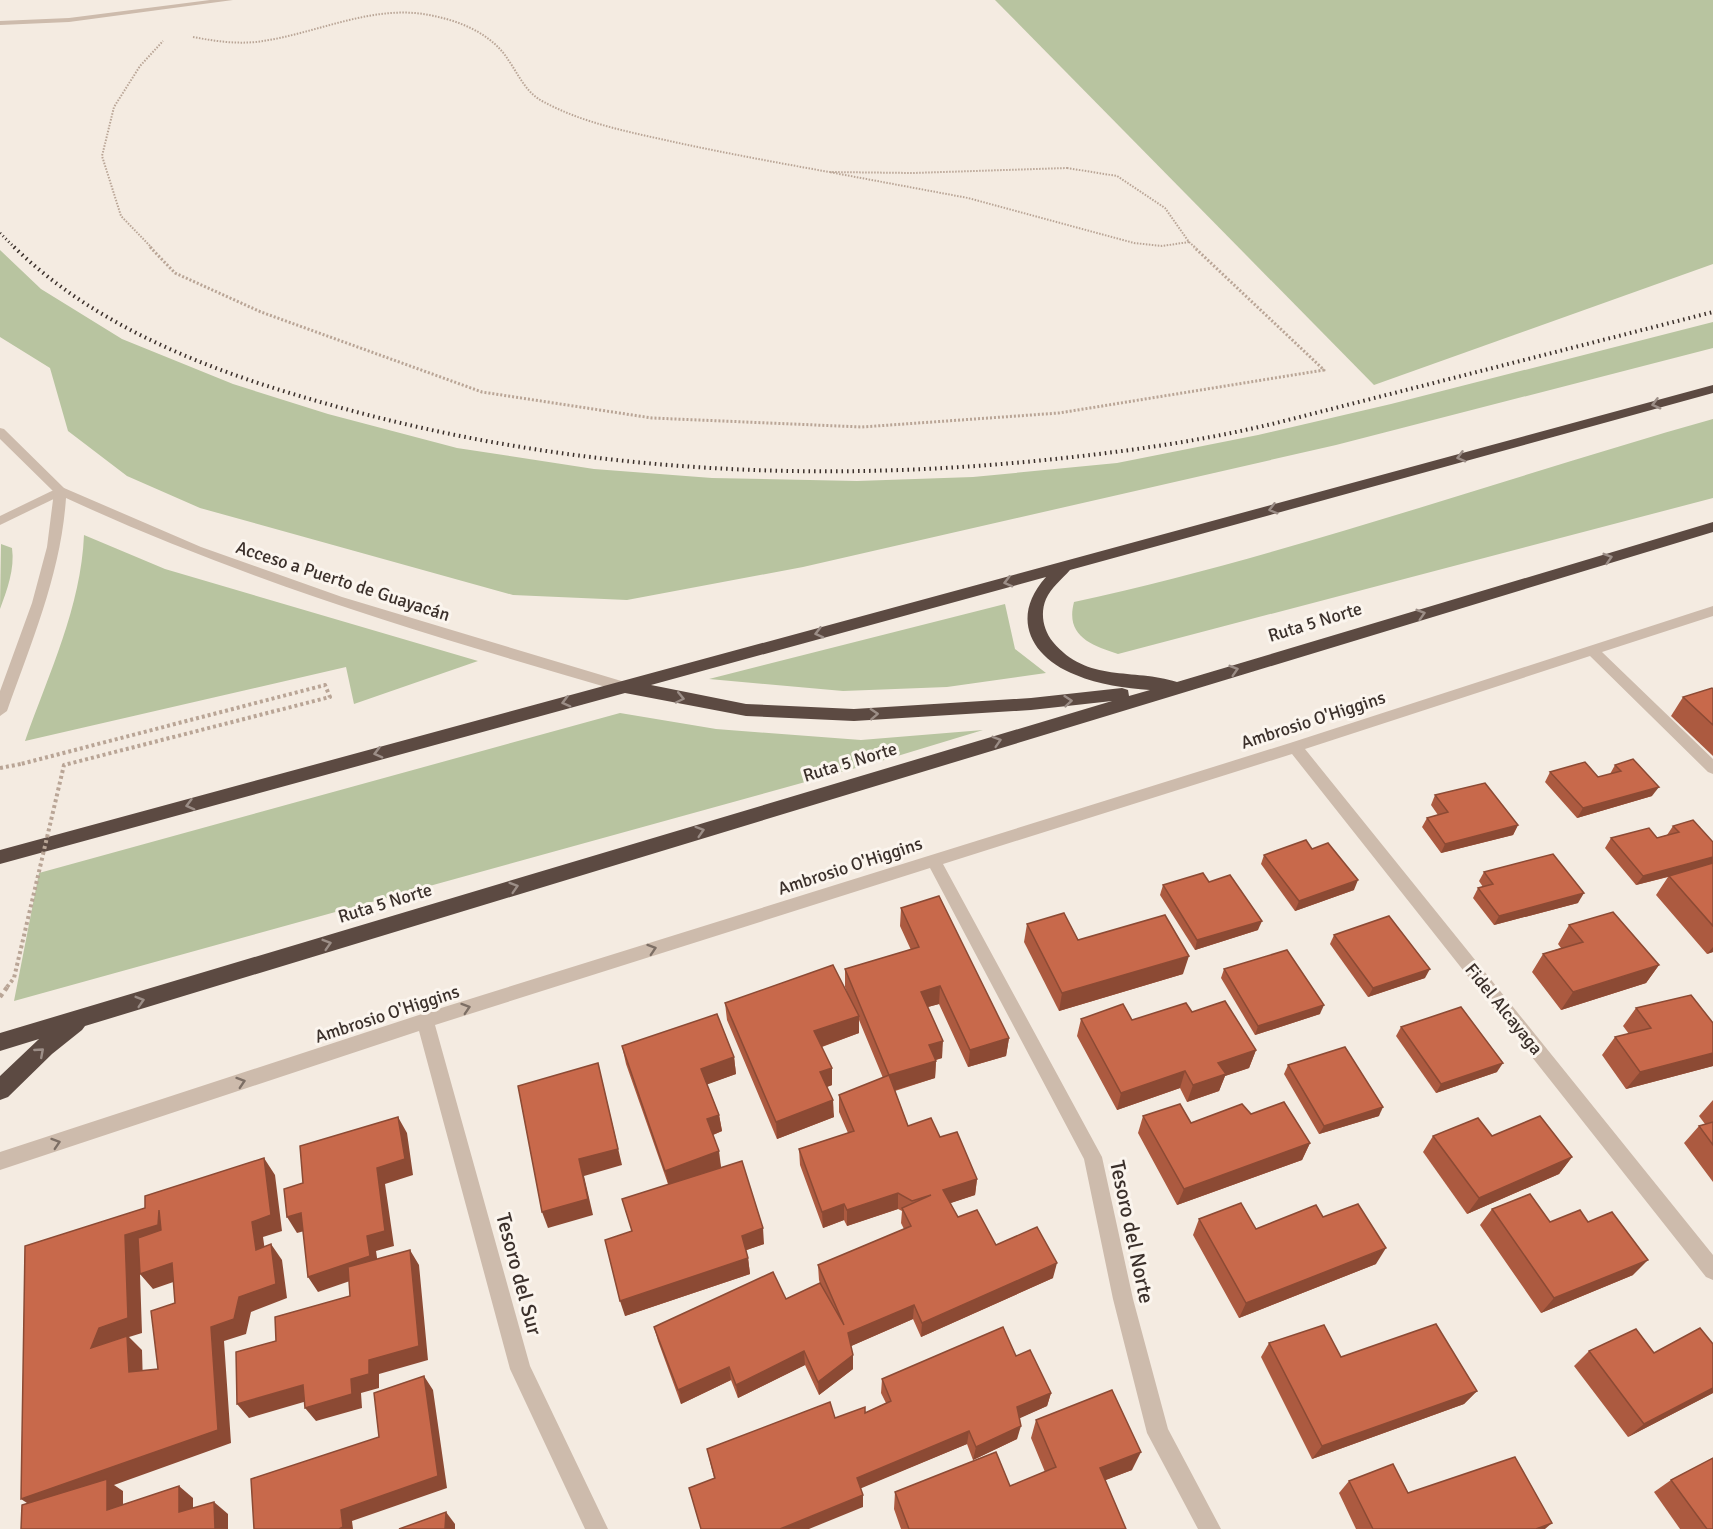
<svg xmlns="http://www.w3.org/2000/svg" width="1713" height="1529" viewBox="0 0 1713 1529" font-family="Signika,sans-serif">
<rect width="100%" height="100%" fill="#f4ebe1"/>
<g fill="#b8c4a0">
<polygon points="995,0 1713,0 1713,264 1374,385"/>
<polygon points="0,250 41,289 122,339 233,384 328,414 457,448 594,469 712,478 857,481 973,477 1117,463 1258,435 1391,404 1713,322 1713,348 1336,445 803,567 627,600 513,595 200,508 127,476 68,431 50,368 0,337"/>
<path d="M1713,419v79l-595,156c-27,-9 -53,-18 -44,-52 217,-47 426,-123 639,-183z"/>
<path d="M84,535l81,34 313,92 -124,43 -8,-37 -321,74c24,-68 56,-134 59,-206z"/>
<path d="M1,544l11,4c3,21 -5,42 -12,61z"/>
<polygon points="1005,604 1015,649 1046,673 947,687 843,691 709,679"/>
<polygon points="620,713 716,729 861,740 983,730 881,761 14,1001 39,873"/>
</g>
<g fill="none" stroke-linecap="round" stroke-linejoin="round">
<g stroke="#b9a596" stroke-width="2" stroke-dasharray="1.5 1.5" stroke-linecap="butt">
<path d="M193,37c21,4 41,7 63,5 59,-7 118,-40 178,-26 29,6 59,19 75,45 11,16 17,32 35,41 37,20 80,29 121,38 54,12 109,22 164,32"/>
<polygon points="1067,168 1117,176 1165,208 1189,242 1162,246 1134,243 968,198 829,172 913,173"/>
<polyline points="1189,242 1196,248"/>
<polyline points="152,248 121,216 102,156 114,107 140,66 163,41"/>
</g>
<polyline stroke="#b9a596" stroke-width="3" stroke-dasharray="2 2" stroke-linecap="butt" points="150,247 175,273 261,312 482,392 652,418 862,427 1059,413 1324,370 1194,247"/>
<polyline stroke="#b9a596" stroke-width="4" stroke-dasharray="3 3" stroke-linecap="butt" points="0,768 21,764"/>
<polygon fill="#cdbbac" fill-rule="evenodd" points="60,487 64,488 66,491 64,494 0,525 0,516"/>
<g fill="#cdbbac" fill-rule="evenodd">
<polygon points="210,0 233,0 69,22 0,25 0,21 69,18"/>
<path d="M0,428l4,1 60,59 137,59 141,50 286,86 2,4 -7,5c-189,-55 -378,-111 -557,-194 -5,75 -34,143 -59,213l-7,5v-25l32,-88 15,-56 7,-55 -54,-53z"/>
<polygon points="1713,606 1713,616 1602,652 1713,759 1713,774 1708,772 1590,656 1305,749 1713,1255 1713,1280 1706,1277 1292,754 943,864 1102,1157 1133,1299 1168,1429 1221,1529 1198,1529 1147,1433 1113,1299 1084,1159 930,868 435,1025 530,1366 608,1529 585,1529 510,1369 419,1031 0,1170 0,1152 425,1013 1290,743"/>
</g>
<path fill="#5c4a42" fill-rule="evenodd" d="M1713,385v8l-643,177c-8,9 -19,18 -24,29 -6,14 -3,31 7,43 34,41 80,26 124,40l536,-160v10l-1628,494 -3,4 -30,24 -44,43 -8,3v-24l39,-37 -39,12v-18l1112,-332 -81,9 -177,11 -108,-5 -121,-23 -625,171v-14zM1046,577c-36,40 -16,80 30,98 23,10 49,13 74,15l-21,6 -1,-6 -6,-2 -91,10 -177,11 -108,-5 -95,-19z"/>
<polyline stroke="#3b302b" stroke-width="3" stroke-dasharray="1 3" stroke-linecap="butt" points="0,233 15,248"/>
<path stroke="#3b302b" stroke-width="4" stroke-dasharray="1.5 4" stroke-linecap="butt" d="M14,247c82,80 194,123 303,154 238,69 482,84 728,59 78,-8 158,-19 235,-38l433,-110"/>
<polyline stroke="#b9a596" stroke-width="4" stroke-dasharray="3 3" stroke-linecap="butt" points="7,987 14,978 64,765 330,697 325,685 21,764"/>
<polyline stroke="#b9a596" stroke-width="4.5" stroke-dasharray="4 4" stroke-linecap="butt" points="0,997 8,986"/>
</g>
<g fill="#ac5a40">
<polygon points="1713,689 1713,756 1671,716 1683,697"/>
<polygon points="1615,765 1652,796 1577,818 1545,782 1550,772 1598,777 1610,774"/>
<polygon points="1435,795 1518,825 1513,835 1441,853 1422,827 1427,818 1438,815 1431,805"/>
<polygon points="1673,826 1713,842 1713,952 1707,954 1656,895 1668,877 1636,885 1605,848 1611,838 1657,838 1667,835"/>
<polygon points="1312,849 1354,890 1295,911 1261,864 1264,855"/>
<polygon points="1484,872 1578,903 1494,925 1473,898 1478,888 1483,887 1479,881"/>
<polygon points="1209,882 1258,930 1195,950 1160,895 1163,885"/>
<polygon points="901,908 1009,1038 1006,1056 968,1067 939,1004 928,1007 942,1058 936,1060 935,1078 895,1091 908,1126 940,1137 977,1179 975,1195 950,1203 958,1217 996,1245 1053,1278 921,1337 913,1319 851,1346 853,1355 853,1369 819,1395 805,1365 738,1398 731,1380 681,1404 658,1341 654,1327 786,1299 820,1284 819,1280 818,1265 904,1229 901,1223 902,1211 898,1209 847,1226 844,1220 823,1228 800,1165 799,1149 848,1133 839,1112 839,1095 883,1078 859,1020 859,1033 822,1047 832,1085 827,1087 834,1117 777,1139 727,1020 725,1003 848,995 845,987 845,969 911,950 900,926"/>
<polygon points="1027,924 1078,940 1183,974 1059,1011 1024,942"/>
<polygon points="1569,925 1659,965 1646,983 1561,1010 1532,972 1543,954 1561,948 1558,944"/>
<polygon points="1334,935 1425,978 1368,997 1330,944"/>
<polygon points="1224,969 1320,1014 1255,1035 1221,978"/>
<polygon points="1636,1008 1713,1023 1713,1066 1626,1089 1602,1055 1615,1037 1629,1034 1623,1026"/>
<polygon points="1192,1012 1256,1050 1249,1068 1225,1076 1219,1091 1187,1102 1180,1088 1117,1110 1077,1036 1081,1019 1132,1020"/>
<polygon points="1401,1027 1497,1072 1436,1093 1396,1036"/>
<polygon points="622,1046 734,1057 736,1074 707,1084 719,1115 722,1131 713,1135 721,1167 764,1244 746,1250 748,1258 750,1274 625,1316 632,1232 668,1184 626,1064"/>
<polygon points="1288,1065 1379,1116 1319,1134 1284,1074"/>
<polygon points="1713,1100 1713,1182 1684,1143 1699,1126 1705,1124 1699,1116"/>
<polygon points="1251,1114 1310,1143 1302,1160 1177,1205 1138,1133 1143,1116 1191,1123"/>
<polygon points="1433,1136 1492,1136 1572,1157 1559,1174 1467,1214 1423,1152"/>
<polygon points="1492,1209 1550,1222 1588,1222 1633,1275 1541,1313 1480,1225"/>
<polygon points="1323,1217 1376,1264 1239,1318 1193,1235 1199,1219 1256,1229"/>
<polygon points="1269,1343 1477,1391 1464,1404 1312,1459 1261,1357"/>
<polygon points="1713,1344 1713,1393 1628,1437 1574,1366 1589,1351 1654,1353"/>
<polygon points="1016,1356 1051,1393 1047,1406 1019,1418 1017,1439 973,1460 967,1444 860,1488 863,1495 863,1507 714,1478 707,1449 835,1418 865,1413 886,1403 881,1393 882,1379"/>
<polygon points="1036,1420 1132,1470 1105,1480 1126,1529 901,1529 894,1509 895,1492 1010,1486 1045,1472 1031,1438"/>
<polygon points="1671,1480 1713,1529 1680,1529 1654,1492"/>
<polygon points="1349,1481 1545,1529 1356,1529 1339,1493"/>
</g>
<g fill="#8c4a34">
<polygon points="1659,787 1652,796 1577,818 1583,808"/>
<polygon points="1518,825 1513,835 1441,853 1445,844"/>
<polygon points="1713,857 1713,865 1636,885 1643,876"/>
<polygon points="1358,880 1354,890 1295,911 1299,901"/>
<polygon points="1584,893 1578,903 1494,925 1499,916"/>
<polygon points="1262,921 1258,930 1195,950 1197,940"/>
<polygon points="1713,947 1713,952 1707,954"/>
<polygon points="1189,956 1183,974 1059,1011 1062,993"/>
<polygon points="1659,965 1646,983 1561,1010 1573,992"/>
<polygon points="1430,969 1425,978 1368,997 1373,988"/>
<polygon points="940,986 939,1004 920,1009 921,992"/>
<polygon points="1324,1005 1320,1014 1255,1035 1258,1026"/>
<polygon points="859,1016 859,1033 815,1049 814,1031"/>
<polygon points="1009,1038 1006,1056 968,1067 970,1050"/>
<polygon points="943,1041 942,1058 928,1062 929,1045"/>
<polygon points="1256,1050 1249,1068 1225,1076 1219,1091 1187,1102 1193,1085 1218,1063"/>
<polygon points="1713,1053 1713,1066 1626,1089 1640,1072"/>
<polygon points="734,1057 736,1074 703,1086 701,1069"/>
<polygon points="936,1061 935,1078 889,1092 889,1075"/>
<polygon points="598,1063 622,1165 584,1176 593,1215 548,1228 542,1212 579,1159"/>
<polygon points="1503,1063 1497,1072 1436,1093 1441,1084"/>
<polygon points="832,1068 832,1085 821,1089 820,1072"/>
<polygon points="1185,1071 1180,1088 1117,1110 1121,1093"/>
<polygon points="833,1100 834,1117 777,1139 776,1122"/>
<polygon points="1383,1107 1379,1116 1319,1134 1324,1126"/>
<polygon points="719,1115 722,1131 710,1136 707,1119"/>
<polygon points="398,1117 407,1133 413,1175 385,1184 394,1246 376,1251 379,1271 318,1292 308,1277 367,1236 377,1168"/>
<polygon points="1310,1143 1302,1160 1177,1205 1184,1189"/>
<polygon points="719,1151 721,1167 669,1187 665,1171"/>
<polygon points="1572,1157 1559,1174 1467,1214 1479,1198"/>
<polygon points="264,1158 275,1175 282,1231 263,1237 267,1265 256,1250 252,1222"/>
<polygon points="977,1179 975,1195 942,1206 943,1190"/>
<polygon points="898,1193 898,1209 847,1226 847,1210"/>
<polygon points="844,1204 844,1220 823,1228 822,1212"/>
<polygon points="159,1210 172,1263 185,1278 153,1289 140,1274 142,1333 129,1337 142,1350 143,1386 91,1348 125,1235"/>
<polygon points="301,1213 312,1229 297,1233 287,1217"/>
<polygon points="763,1228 764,1244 744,1251 742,1236"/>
<polygon points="271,1244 282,1260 287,1298 251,1312 246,1334 224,1341 231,1443 114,1485 123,1491 123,1521 39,1511 21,1499 211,1327 239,1297"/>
<polygon points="1386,1248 1376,1264 1239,1318 1246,1303"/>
<polygon points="410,1250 419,1265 428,1360 379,1374 379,1388 361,1393 362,1408 316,1421 305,1408 351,1379 369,1360"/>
<polygon points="748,1258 750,1274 625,1316 620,1301"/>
<polygon points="1648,1260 1633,1275 1541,1313 1554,1298"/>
<polygon points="1057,1263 1053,1278 921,1337 922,1323"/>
<polygon points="914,1305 913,1319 849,1347 848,1333"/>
<polygon points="804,1351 805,1365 738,1398 736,1385"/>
<polygon points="853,1355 853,1369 819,1395 818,1382"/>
<polygon points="729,1367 731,1380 681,1404 678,1390"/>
<polygon points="424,1376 433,1390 447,1488 352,1521 353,1529 339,1529 341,1510"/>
<polygon points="303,1385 314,1399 249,1418 237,1404"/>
<polygon points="1713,1388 1713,1393 1628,1437 1644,1424"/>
<polygon points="1477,1391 1464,1404 1312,1459 1322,1446"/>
<polygon points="1051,1393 1047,1406 1014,1421 1017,1407"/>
<polygon points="1021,1426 1017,1439 973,1460 976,1447"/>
<polygon points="969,1431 967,1444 857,1490 857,1478"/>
<polygon points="1141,1452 1132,1470 1093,1485 1100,1468"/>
<polygon points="179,1486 193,1498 193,1524 179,1512"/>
<polygon points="863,1495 863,1507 809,1529 780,1529"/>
<polygon points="214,1502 228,1514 228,1529 215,1529"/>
<polygon points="446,1512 455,1524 455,1529 445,1529"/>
<polygon points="1552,1523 1545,1529 1536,1529"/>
</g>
<g fill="#c8694b" stroke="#8c4a34" stroke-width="1.5" fill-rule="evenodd">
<polygon points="1712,688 1713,689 1713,725 1683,697"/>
<polygon points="1633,759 1659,787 1583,808 1550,772 1585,762 1598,777 1621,771 1615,765"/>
<polygon points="1485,783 1518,825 1445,844 1427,818 1448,812 1435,795"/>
<polygon points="1693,820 1713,842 1713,857 1643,876 1611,838 1649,828 1657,838 1679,832 1673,826"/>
<polygon points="1306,840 1312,849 1328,843 1358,880 1299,901 1264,855"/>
<polygon points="1553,854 1584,893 1499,916 1478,888 1493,884 1484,872"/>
<polygon points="1713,863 1713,926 1669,876"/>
<polygon points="1203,873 1209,882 1230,875 1262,921 1197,940 1163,885"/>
<polygon points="939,896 1009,1038 970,1050 940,986 921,992 943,1041 929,1045 936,1061 889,1075 845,969 919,947 901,908"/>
<polygon points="1613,912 1659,965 1573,992 1543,954 1583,942 1569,925"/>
<polygon points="1064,913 1078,940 1165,915 1189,956 1062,993 1027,924"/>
<polygon points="1389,916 1430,969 1373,988 1334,935"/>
<polygon points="1287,950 1324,1005 1258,1026 1224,969"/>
<polygon points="833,965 859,1016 814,1031 832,1068 820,1072 833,1100 776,1122 725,1003"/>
<polygon points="1691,995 1713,1023 1713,1053 1640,1072 1615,1037 1651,1028 1636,1008"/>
<polygon points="1225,1001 1256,1050 1218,1063 1226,1074 1193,1085 1185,1071 1121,1093 1081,1019 1123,1004 1132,1020 1186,1003 1192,1012"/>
<polygon points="1461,1007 1503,1063 1441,1084 1401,1027"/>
<polygon points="717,1014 734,1057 701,1069 719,1115 707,1119 719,1151 665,1171 622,1046"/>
<polygon points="1345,1047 1383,1107 1324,1126 1288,1065"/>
<polygon points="598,1063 618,1149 579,1159 588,1199 542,1212 518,1086"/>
<polygon points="889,1075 908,1126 931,1118 940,1137 957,1132 977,1179 943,1190 958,1217 977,1210 996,1245 1037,1227 1057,1263 922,1323 914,1305 848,1333 853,1355 818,1382 804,1351 736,1385 729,1367 678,1390 654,1327 773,1272 786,1299 820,1283 844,1325 818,1265 911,1226 902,1208 931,1195 912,1201 898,1193 847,1210 844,1204 822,1212 799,1149 854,1131 839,1095"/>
<polygon points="1284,1102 1310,1143 1184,1189 1143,1116 1180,1104 1191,1123 1242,1104 1251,1114"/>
<polygon points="1540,1116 1572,1157 1479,1198 1433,1136 1478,1118 1492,1136"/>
<polygon points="398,1117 405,1159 377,1168 385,1231 367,1236 370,1256 308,1277 301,1213 287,1217 284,1189 303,1183 300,1146"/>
<polygon points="1713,1122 1713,1145 1699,1126"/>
<path d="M264,1158l7,57 -19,7 4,28 15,-6 5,40 -37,13 -5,22 -23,8 7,103 -197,69 4,-253 120,-38v-12zM159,1210l2,20 -23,8 2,36 32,-11 3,40 -24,8 7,58 -29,3 -2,-36 -36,12 8,-20 29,-10 -3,-83 33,-10z"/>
<polygon points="742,1161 763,1228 742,1236 748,1258 620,1301 605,1240 632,1231 622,1199"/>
<polygon points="1530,1194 1550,1222 1580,1210 1588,1222 1612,1212 1648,1260 1554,1298 1492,1209"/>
<polygon points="1241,1203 1256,1229 1316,1205 1323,1217 1358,1204 1386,1248 1246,1303 1199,1219"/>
<polygon points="410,1250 419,1346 369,1360 369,1374 351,1379 352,1394 305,1408 303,1385 237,1404 236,1352 276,1341 275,1317 350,1296 348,1267"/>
<polygon points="1436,1324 1477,1391 1322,1446 1269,1343 1324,1325 1341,1357"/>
<polygon points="1003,1327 1016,1356 1030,1350 1051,1393 1017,1407 1021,1426 976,1447 969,1431 857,1478 863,1495 780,1529 701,1529 689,1488 715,1478 707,1449 830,1402 835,1418 865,1407 865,1413 891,1401 882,1379"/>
<polygon points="1700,1328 1713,1344 1713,1388 1644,1424 1589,1351 1636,1329 1654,1353"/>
<polygon points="424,1376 438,1476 341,1510 343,1527 339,1529 254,1529 251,1479 379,1437 374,1393"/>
<polygon points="1112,1390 1141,1452 1100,1468 1126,1529 909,1529 895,1492 996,1452 1010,1486 1056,1467 1036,1420"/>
<polygon points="1515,1457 1552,1523 1536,1529 1373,1529 1349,1481 1393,1464 1408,1493"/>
<polygon points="1713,1458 1713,1529 1707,1529 1671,1480"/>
<polygon points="107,1479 107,1510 179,1486 179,1512 214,1502 215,1529 21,1529 22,1505"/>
<polygon points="446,1512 445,1529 399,1529"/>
</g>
<defs><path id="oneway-chevron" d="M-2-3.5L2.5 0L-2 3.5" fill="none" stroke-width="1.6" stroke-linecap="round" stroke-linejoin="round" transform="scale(1.5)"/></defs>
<g stroke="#9c8e87">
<use href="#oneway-chevron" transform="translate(1656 404) rotate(165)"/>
<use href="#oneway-chevron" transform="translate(1461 457) rotate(165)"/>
<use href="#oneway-chevron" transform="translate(1273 509) rotate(165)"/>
<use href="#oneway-chevron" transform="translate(1608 558) rotate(-17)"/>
<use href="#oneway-chevron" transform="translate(1008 582) rotate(165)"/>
<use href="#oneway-chevron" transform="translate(1421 614) rotate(-17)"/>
<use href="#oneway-chevron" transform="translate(819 633) rotate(165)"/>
<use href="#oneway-chevron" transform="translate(1234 670) rotate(-17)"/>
<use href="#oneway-chevron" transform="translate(680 698) rotate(12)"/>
<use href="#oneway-chevron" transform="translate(1068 701) rotate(-5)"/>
<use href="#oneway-chevron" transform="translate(566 702) rotate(165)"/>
<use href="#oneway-chevron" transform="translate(874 714) rotate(-3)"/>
<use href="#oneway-chevron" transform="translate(997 741) rotate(-17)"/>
<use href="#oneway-chevron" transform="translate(378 753) rotate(165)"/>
<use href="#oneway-chevron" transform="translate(190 805) rotate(165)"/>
<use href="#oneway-chevron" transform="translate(700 831) rotate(-17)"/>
<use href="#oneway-chevron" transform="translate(514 887) rotate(-17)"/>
<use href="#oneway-chevron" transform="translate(327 944) rotate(-17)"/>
<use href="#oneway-chevron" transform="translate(140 1001) rotate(-17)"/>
<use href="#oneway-chevron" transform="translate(40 1052) rotate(-41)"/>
</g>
<g stroke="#7d6f65">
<use href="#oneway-chevron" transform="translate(652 949) rotate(-18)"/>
<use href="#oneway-chevron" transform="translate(466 1008) rotate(-18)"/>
<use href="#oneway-chevron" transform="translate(241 1082) rotate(-18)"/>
<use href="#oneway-chevron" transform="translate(56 1143) rotate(-18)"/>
</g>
<g text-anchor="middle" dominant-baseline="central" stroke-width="6" stroke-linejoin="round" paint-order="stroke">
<g font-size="18" fill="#3b302b" stroke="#fbf5ee">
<text transform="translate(343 581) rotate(18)">Acceso a Puerto de Guayacán</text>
<text transform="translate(1315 622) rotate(-17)">Ruta 5 Norte</text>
<text transform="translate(1313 720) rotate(-18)">Ambrosio O'Higgins</text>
<text transform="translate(850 762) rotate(-17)">Ruta 5 Norte</text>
<text transform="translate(850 866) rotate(-18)">Ambrosio O'Higgins</text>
<text transform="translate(385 903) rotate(-17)">Ruta 5 Norte</text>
<text transform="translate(1504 1009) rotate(51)">Fidel Alcayaga</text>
<text transform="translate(387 1014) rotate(-18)">Ambrosio O'Higgins</text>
</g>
<g font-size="21" fill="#3b302b" stroke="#fbf5ee">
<text transform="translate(1132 1232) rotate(78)">Tesoro del Norte</text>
<text transform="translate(519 1274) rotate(75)">Tesoro del Sur</text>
</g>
</g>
</svg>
